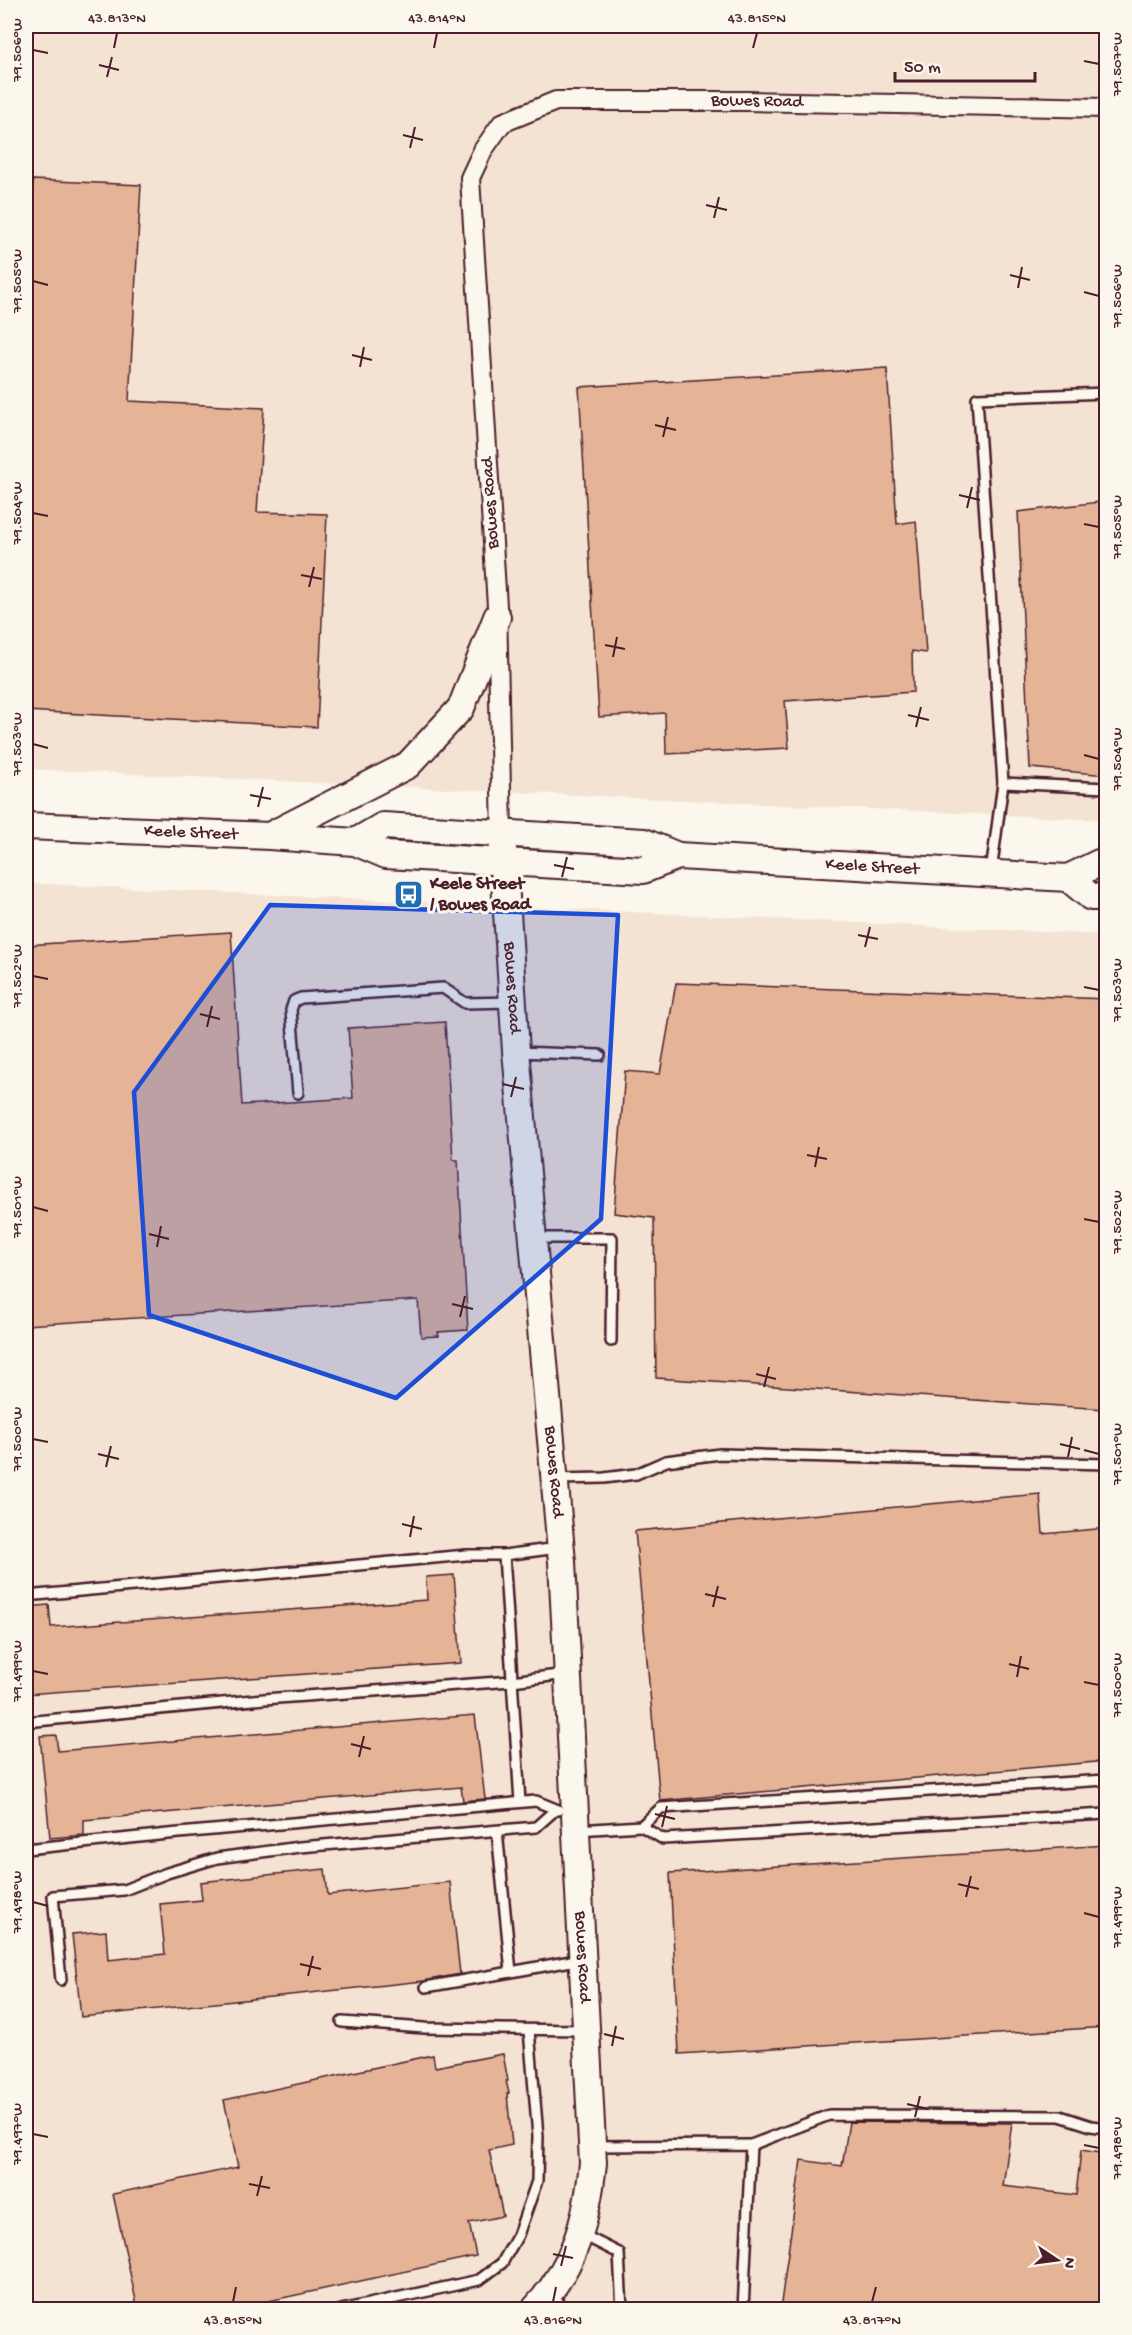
<svg xmlns="http://www.w3.org/2000/svg" width="1132" height="2335" viewBox="0 0 1132 2335" font-family="'Gochi Hand',sans-serif">
<rect width="100%" height="100%" fill="#fbf7ec"/>
<filter id="ink" filterUnits="userSpaceOnUse"><feTurbulence type="fractalNoise" baseFrequency=".0167" numOctaves="2"/><feDisplacementMap in="SourceGraphic" scale="12" xChannelSelector="R" yChannelSelector="G"/><feConvolveMatrix kernelMatrix="1 2 1 2 8 2 1 2 1" color-interpolation-filters="sRGB"/></filter>
<g filter="url(#ink)">
<g fill="#f4e3d2">
<polygon points="26,26 1106,26 1106,820 26,769"/>
<polygon points="26,883 1106,935 1106,2309 26,2309"/>
</g>
<g fill="#e5b497" stroke="#4a1f2b" stroke-width="1.5">
<polygon points="33,180 141,185 129,401 264,408 257,512 327,514 317,727 26,711 26,321"/>
<polygon points="887,368 897,524 916,521 926,653 912,651 913,692 785,701 789,748 666,754 665,713 599,717 579,387"/>
<polygon points="1107,501 1107,775 1030,768 1018,512"/>
<polygon points="231,932 242,1105 353,1098 348,1028 445,1022 453,1160 458,1160 468,1330 438,1332 439,1336 421,1337 418,1300 26,1325 26,945"/>
<polygon points="676,983 1107,999 1107,1365 1104,1409 656,1378 654,1218 614,1213 625,1071 660,1074"/>
<polygon points="1040,1494 1043,1534 1107,1528 1107,1761 660,1801 635,1531"/>
<polygon points="454,1575 461,1663 26,1694 26,1607 49,1605 51,1627 427,1600 426,1577"/>
<polygon points="475,1715 485,1799 463,1801 461,1787 84,1820 84,1835 50,1838 40,1736 56,1735 58,1751"/>
<polygon points="1107,1845 1107,2027 679,2054 670,1873"/>
<polygon points="325,1869 328,1895 450,1882 460,1974 424,1981 81,2017 72,1934 106,1931 108,1960 165,1954 160,1904 202,1900 200,1882"/>
<polygon points="503,2054 508,2081 506,2081 509,2093 507,2094 512,2145 489,2150 503,2216 469,2223 476,2256 227,2310 138,2310 113,2194 238,2167 224,2100 433,2055 435,2067"/>
<polygon points="849,2122 1012,2123 1003,2186 1076,2195 1081,2150 1107,2154 1107,2310 780,2310 801,2160 842,2166"/>
</g>
<g fill="none" stroke-linecap="round" stroke-linejoin="round">
<defs>
<g id="lane">
<polyline points="1003,783 1106,788"/>
<polyline points="991,872 1003,783 977,398 1106,393"/>
<polyline points="518,1052 600,1055"/>
<polyline points="298,1093 291,1010 294,1001 301,998 443,988 465,1003 512,1002"/>
<polyline points="535,1238 612,1238 611,1341"/>
<polyline points="557,1479 604,1478 636,1474 666,1461 720,1454 1106,1464"/>
<polyline points="504,1555 520,1802"/>
<polyline points="26,1596 466,1555 504,1555 558,1548"/>
<polyline points="26,1722 264,1699 512,1681 566,1674"/>
<polyline points="641,1826 663,1839 1106,1814"/>
<polyline points="577,1830 641,1826 661,1808 1106,1780"/>
<polyline points="497,1831 511,1972 582,1959"/>
<polyline points="26,1842 26,1849 168,1834 536,1801 558,1810"/>
<polyline points="61,1980 53,1896 124,1890 167,1873 217,1858 300,1847 536,1827 555,1810"/>
<polyline points="426,1987 511,1972"/>
<polyline points="342,2022 424,2028 584,2030"/>
<polyline points="751,2145 829,2115 1060,2116 1091,2126 1106,2128"/>
<polyline points="594,2146 751,2145 743,2310"/>
<polyline points="581,2234 619,2253 622,2310"/>
<polyline points="551,2295 567,2310"/>
<polyline points="341,2310 479,2280 502,2263 518,2235 537,2181 538,2136 529,2030"/>
</g>
<g id="street">
<path id="s1" d="M502,835l-5,-229 -27,-428 13,-28 19,-27 54,-22h191l359,7"/>
</g>
<g id="secondary">
<path id="s2" d="M26,826l243,10 86,6 31,13 257,15 35,-14"/>
<polyline points="271,835 408,765 461,708 497,617"/>
<path id="s3" d="M502,835l14,216 46,511 31,601c-6,57 -18,104 -59,147"/>
<path id="s4" d="M355,842l28,-16 261,16 34,14 390,22 31,-15h7"/>
<polyline points="1068,878 1091,897 1106,897"/>
</g>
</defs>
<use href="#lane" stroke="#4a1f2b" stroke-width="14"/>
<use href="#street" stroke="#4a1f2b" stroke-width="22"/>
<use href="#secondary" stroke="#4a1f2b" stroke-width="30"/>
<use href="#lane" stroke="#fbf7ec" stroke-width="9"/>
<use href="#street" stroke="#fbf7ec" stroke-width="18"/>
<use href="#secondary" stroke="#fbf7ec" stroke-width="26"/>
</g>
</g>
<path fill="#1d4ed8" fill-opacity="0.2" stroke="#1d4ed8" stroke-width="4.5" stroke-linejoin="round" d="M270,905l348,10 -17,304 -205,179 -247,-83 -15,-223z"/>
<path fill="none" stroke="#4a1f2b" stroke-width="2" d="M114,48l3,-15M434,48l3,-15M753,48l4,-15M33,50l15,3M1084,61l15,3M99,65l20,5M107,77l5,-20M403,135l20,5M410,148l5,-21M706,205l21,5M714,218l5,-21M1010,275l20,5M33,281l15,4M1018,288l4,-21M1084,292l15,4M352,355l20,5M360,367l4,-20M655,425l21,5M663,437l5,-20M959,495l21,5M967,508l5,-21M33,513l15,3M1084,524l15,3M301,575l21,4M309,587l5,-20M605,645l20,4M613,657l4,-20M908,715l21,5M916,727l5,-20M33,744l15,4M1084,755l15,4M250,795l21,4M258,807l5,-20M554,865l20,4M562,877l5,-20M858,935l20,4M865,947l5,-20M33,976l15,3M1084,987l15,3M200,1014l20,5M207,1027l5,-21M503,1084l21,5M511,1097l5,-20M807,1155l20,4M815,1167l4,-20M33,1207l15,4M1084,1219l15,3M149,1234l20,5M157,1247l4,-21M452,1304l21,5M460,1317l5,-21M756,1374l20,5M764,1387l5,-20M33,1439l15,3M1060,1444l20,5M1084,1450l15,4M98,1454l21,5M1068,1457l4,-20M106,1467l5,-21M402,1524l20,5M410,1537l4,-21M705,1594l21,5M713,1607l5,-21M1009,1664l20,5M33,1671l15,3M1017,1677l4,-21M1084,1682l15,3M351,1744l20,5M359,1757l5,-21M655,1814l20,5M662,1827l5,-21M958,1884l21,5M966,1897l5,-21M33,1902l15,4M1084,1913l15,4M300,1964l21,5M308,1976l5,-20M604,2034l20,5M612,2046l4,-20M907,2104l21,5M915,2117l5,-21M33,2134l15,3M1084,2145l15,3M249,2184l21,4M257,2196l5,-20M553,2254l20,4M561,2266l5,-20M233,2302l3,-15M553,2302l3,-15M872,2302l4,-15"/>
<defs>
<symbol id="bus-square" viewBox="-11 -11 22 22"><rect x="-9" y="-9" width="18" height="18" rx="4" fill="#1f6fb2" stroke="#fbf7ec"/><path d="M-5-6H5V4H4V6H2V4H-2V6H-4V4H-5ZM-3.5-4V0h7V-4ZM-3.5 1.2v1.5H-2V1.2ZM2 1.2v1.5H3.5V1.2Z" fill="#fff"/></symbol>
</defs>
<g fill-rule="evenodd">
<use href="#bus-square" x="392" y="878" width="33" height="33"/>
</g>
<g text-anchor="middle" dominant-baseline="central" stroke-width="6" stroke-linejoin="round" paint-order="stroke">
<g font-size="18" fill="#4a1f2b" stroke="#fbf7ec">
<text stroke="none"><textPath href="#s1" startOffset="981">Bowes Road</textPath></text>
<text transform="translate(491 503) rotate(-94)">Bowes Road</text>
<text stroke="none"><textPath href="#s2" startOffset="165">Keele Street</textPath></text>
<text stroke="none"><textPath href="#s4" startOffset="525">Keele Street</textPath></text>
<text stroke="none"><textPath href="#s3" startOffset="153">Bowes Road</textPath></text>
<text stroke="none"><textPath href="#s3" startOffset="639">Bowes Road</textPath></text>
<text stroke="none"><textPath href="#s3" startOffset="1125">Bowes Road</textPath></text>
</g>
<g font-size="18" font-weight="bold" fill="#4a1f2b" stroke="#fbf7ec" text-anchor="start">
<text x="430" y="884">Keele Street<tspan x="430" dy="21">/ Bowes Road</tspan></text>
</g>
</g>
<rect width="1132" height="2335" fill="none" stroke="#fbf7ec" stroke-width="66"/>
<g transform="translate(1057 2260) rotate(103)" stroke="#fbf7ec" stroke-width="4.5" paint-order="stroke">
<path d="M0-4.5L10 22L0 15L-10 22Z" fill="#4a1f2b"/>
<text y="-9" font-size="16" font-weight="bold" text-anchor="middle" fill="#4a1f2b">N</text>
</g>
<path d="M895 72v9h140v-9" fill="none" stroke="#4a1f2b" stroke-width="3"/>
<text x="904" y="72" font-size="18" fill="#4a1f2b" stroke="#fbf7ec" stroke-width="4.5" paint-order="stroke">50 m</text>
<rect x="33" y="33" width="1066" height="2269" fill="none" stroke="#4a1f2b" stroke-width="2"/>
<g font-size="15" text-anchor="middle" fill="#4a1f2b">
<text x="117" y="22">43.813°N</text>
<text x="437" y="22">43.814°N</text>
<text x="757" y="22">43.815°N</text>
<text transform="translate(16 50) rotate(-90)" y="5">79.506°W</text>
<text transform="translate(1116 64) rotate(-90)" y="5">79.507°W</text>
<text transform="translate(16 281) rotate(-90)" y="5">79.505°W</text>
<text transform="translate(1116 296) rotate(-90)" y="5">79.506°W</text>
<text transform="translate(16 513) rotate(-90)" y="5">79.504°W</text>
<text transform="translate(1116 527) rotate(-90)" y="5">79.505°W</text>
<text transform="translate(16 744) rotate(-90)" y="5">79.503°W</text>
<text transform="translate(1116 759) rotate(-90)" y="5">79.504°W</text>
<text transform="translate(16 976) rotate(-90)" y="5">79.502°W</text>
<text transform="translate(1116 990) rotate(-90)" y="5">79.503°W</text>
<text transform="translate(16 1207) rotate(-90)" y="5">79.501°W</text>
<text transform="translate(1116 1222) rotate(-90)" y="5">79.502°W</text>
<text transform="translate(16 1439) rotate(-90)" y="5">79.500°W</text>
<text transform="translate(1116 1454) rotate(-90)" y="5">79.501°W</text>
<text transform="translate(16 1671) rotate(-90)" y="5">79.499°W</text>
<text transform="translate(1116 1685) rotate(-90)" y="5">79.500°W</text>
<text transform="translate(16 1902) rotate(-90)" y="5">79.498°W</text>
<text transform="translate(1116 1917) rotate(-90)" y="5">79.499°W</text>
<text transform="translate(16 2134) rotate(-90)" y="5">79.497°W</text>
<text transform="translate(1116 2148) rotate(-90)" y="5">79.498°W</text>
<text x="233" y="2324">43.815°N</text>
<text x="553" y="2324">43.816°N</text>
<text x="872" y="2324">43.817°N</text>
</g>
</svg>
